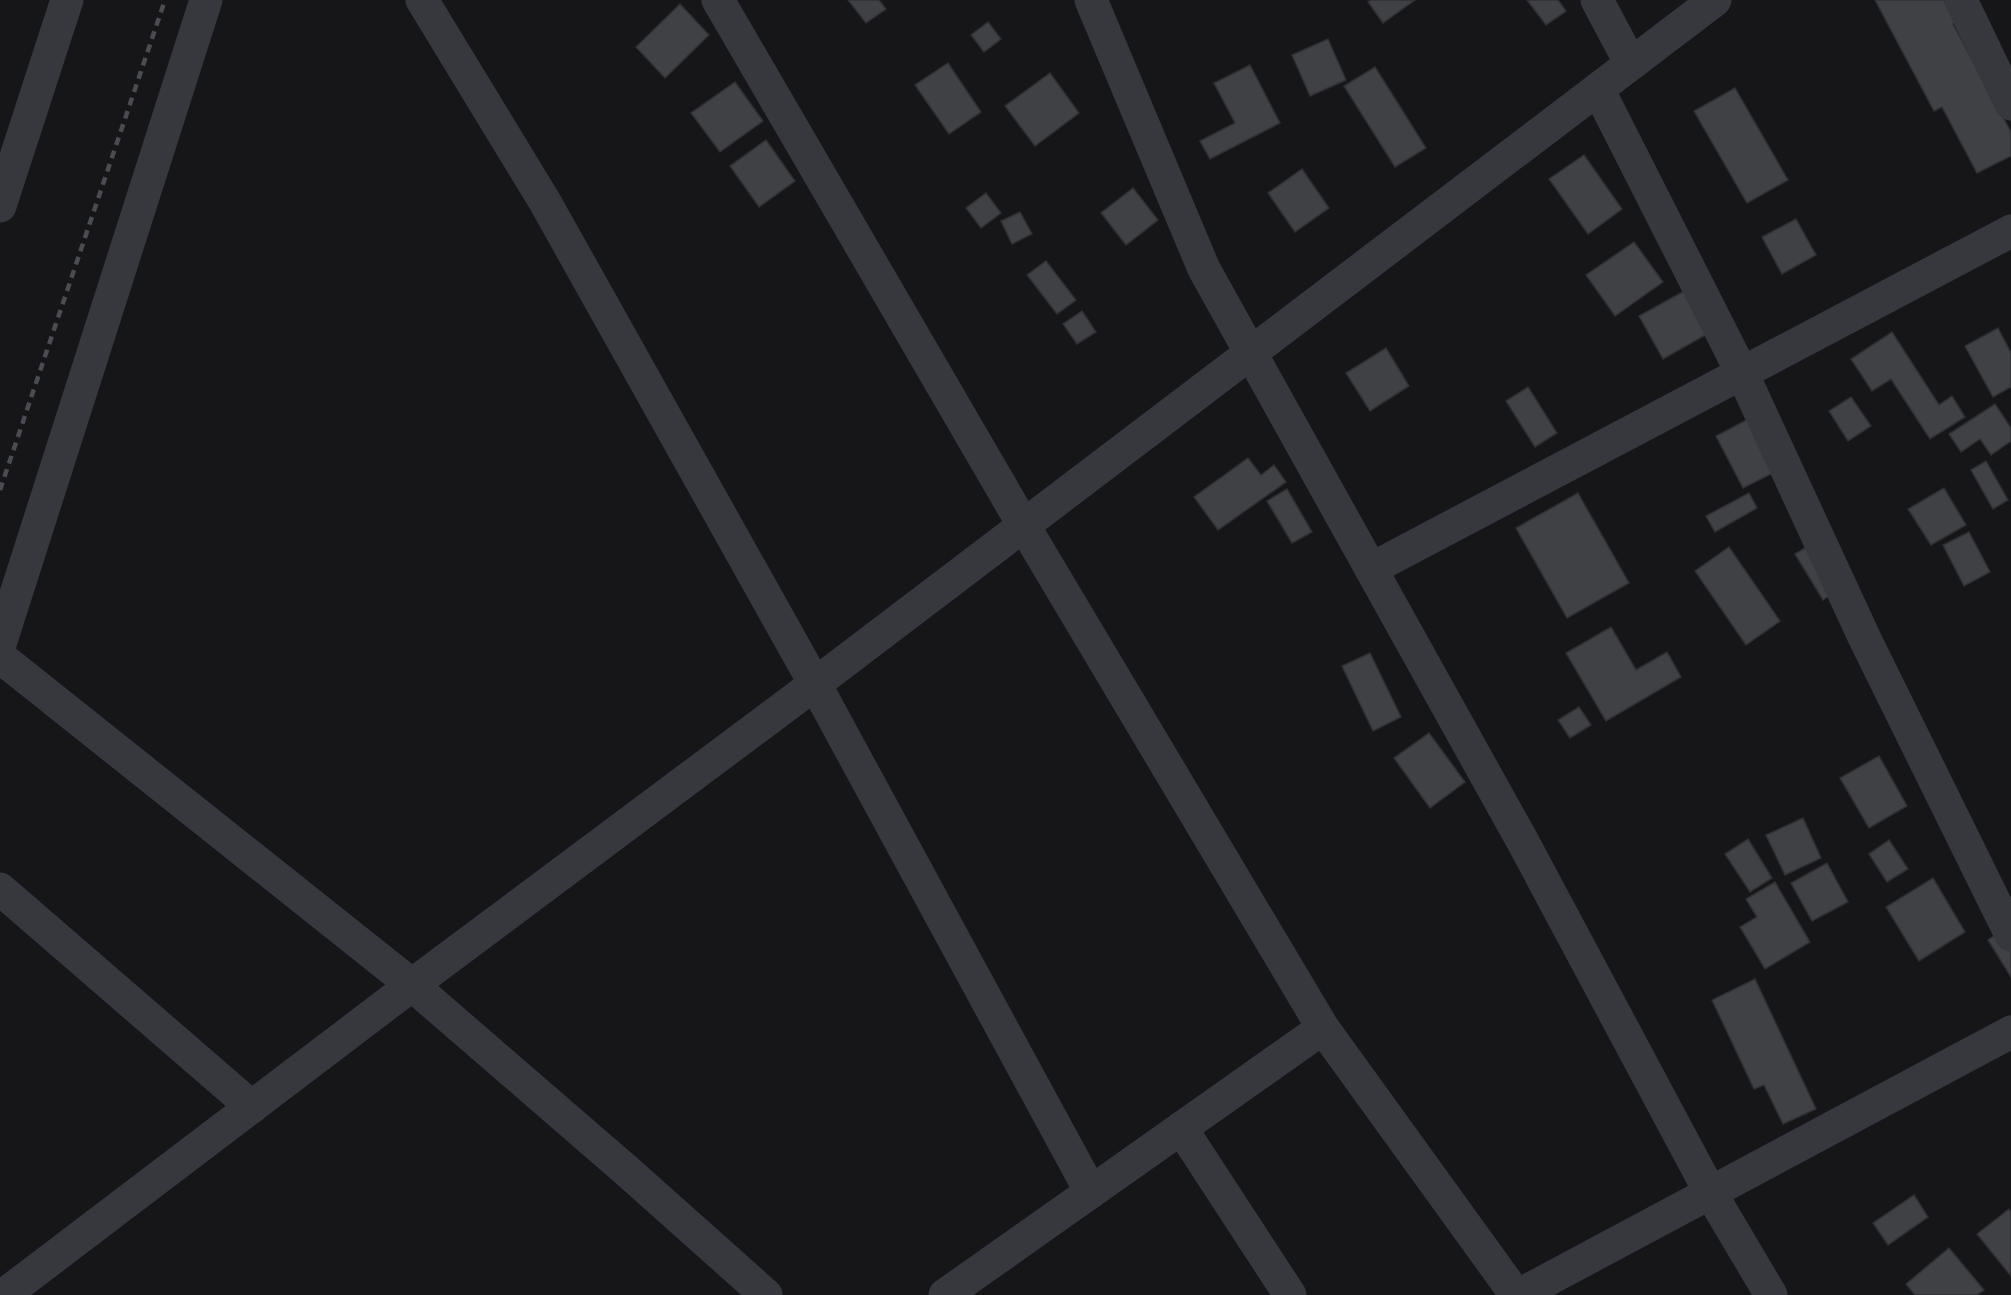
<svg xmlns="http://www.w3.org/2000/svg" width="2011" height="1295" viewBox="0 0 2011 1295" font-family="'Alegreya Sans',sans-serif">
<rect width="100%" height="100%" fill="#161618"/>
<g fill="#404145" stroke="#303034" stroke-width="1.5">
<polygon points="848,0 879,0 886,9 866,23"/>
<polygon points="1371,0 1415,0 1383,23 1368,2"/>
<polygon points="1527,0 1558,0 1566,11 1546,25"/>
<polygon points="1875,0 1944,0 1956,23 1953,24 2011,132 2011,156 1977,173 1942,107 1934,111"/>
<polygon points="680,4 709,35 665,78 636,47"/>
<polygon points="988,22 1001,39 984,52 971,35"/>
<polygon points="1328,39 1346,80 1310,96 1292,55"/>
<polygon points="948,63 981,112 949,134 915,85"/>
<polygon points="1250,65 1280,123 1210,159 1200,141 1235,123 1214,83"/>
<polygon points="1375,67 1426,148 1395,167 1344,86"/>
<polygon points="1050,73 1079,113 1035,146 1005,106"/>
<polygon points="735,82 763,121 720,152 691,113"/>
<polygon points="1735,88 1788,180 1747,203 1694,111"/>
<polygon points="766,140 795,181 759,207 730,166"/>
<polygon points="1584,155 1622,209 1588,234 1549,179"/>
<polygon points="1302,169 1329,208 1295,232 1268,193"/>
<polygon points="1133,188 1158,220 1126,245 1101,213"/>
<polygon points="986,193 1001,213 981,228 966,208"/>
<polygon points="1020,212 1032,234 1012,244 1001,221"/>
<polygon points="1796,219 1816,255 1782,274 1762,237"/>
<polygon points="1634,242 1663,282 1615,316 1586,275"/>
<polygon points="1046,261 1076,300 1057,314 1027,275"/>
<polygon points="1686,290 1709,333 1663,359 1639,316"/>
<polygon points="1082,311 1096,332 1077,344 1063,324"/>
<polygon points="1998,328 2011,353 2011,387 1993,397 1965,346"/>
<polygon points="1892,332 1939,405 1952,396 1965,417 1930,439 1891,379 1872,391 1851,359"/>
<polygon points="1386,348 1409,386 1370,411 1346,373"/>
<polygon points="1528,387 1557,433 1535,447 1506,401"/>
<polygon points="1851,397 1871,426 1848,441 1829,411"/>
<polygon points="1995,404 2011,428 2011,441 1991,455 1980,439 1961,452 1949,434"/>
<polygon points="1756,415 1783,468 1743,488 1716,436"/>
<polygon points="1248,458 1261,475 1274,465 1286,482 1218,530 1194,497"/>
<polygon points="1986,461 2008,500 1993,509 1971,470"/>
<polygon points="1944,488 1966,525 1931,545 1908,509"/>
<polygon points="1287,489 1312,532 1292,543 1267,501"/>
<polygon points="1578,493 1629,583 1567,618 1516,528"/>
<polygon points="1749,493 1757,508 1715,532 1706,516"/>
<polygon points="1969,532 1990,572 1964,586 1943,545"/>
<polygon points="1815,542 1842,587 1823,600 1795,554"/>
<polygon points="1729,547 1780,621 1746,645 1695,571"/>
<polygon points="1611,627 1636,670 1667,652 1681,677 1606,721 1566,653"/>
<polygon points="1370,653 1401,717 1373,731 1342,666"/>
<polygon points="1579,707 1591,725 1570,738 1558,720"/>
<polygon points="1429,733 1465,782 1430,808 1394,758"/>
<polygon points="1879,756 1907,806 1869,828 1840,778"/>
<polygon points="1803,818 1821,858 1785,875 1766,835"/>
<polygon points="1748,839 1772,878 1750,892 1725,854"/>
<polygon points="1889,840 1908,869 1887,882 1869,854"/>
<polygon points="1827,863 1848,902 1812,921 1791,883"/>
<polygon points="1933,878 1965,932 1919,961 1886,907"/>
<polygon points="1775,882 1810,942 1765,969 1740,927 1757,917 1746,899"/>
<polygon points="2009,926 2011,929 2011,977 1988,940"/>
<polygon points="1755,979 1816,1109 1783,1124 1764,1085 1754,1089 1712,1000"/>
<polygon points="1914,1195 1928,1217 1888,1245 1873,1223"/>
<polygon points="2009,1209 2011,1212 2011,1276 1977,1234"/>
<polygon points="1949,1248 1984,1290 1977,1295 1915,1295 1906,1284"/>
</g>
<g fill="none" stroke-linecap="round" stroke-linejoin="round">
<g stroke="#37383d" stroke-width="33">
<polyline points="422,0 545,202 815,684 1091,1192"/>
<polyline points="718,0 1024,526 1323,1028 1516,1295"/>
<polyline points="1091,0 1204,269 1523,842 1710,1192 1771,1295"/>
<polyline points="1597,0 1631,64"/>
<polyline points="1961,0 2011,104"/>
<polyline points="1598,89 1742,373 1865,639 2011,935"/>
<polyline points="0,206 67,0"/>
<polyline points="1371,569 2011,231"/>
<polyline points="0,644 206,0"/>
<polyline points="0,657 412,985 627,1171 766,1295"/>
<polyline points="0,889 252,1107"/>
<polyline points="1181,1128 1290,1295"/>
<polyline points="4,1295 412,985 815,684 1715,0"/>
<polyline points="945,1295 1323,1028"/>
<polyline points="1519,1295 2011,1032"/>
</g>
<polyline stroke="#4a4c52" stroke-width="4.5" stroke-dasharray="8 6" stroke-linecap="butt" points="0,490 165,0"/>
</g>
</svg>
